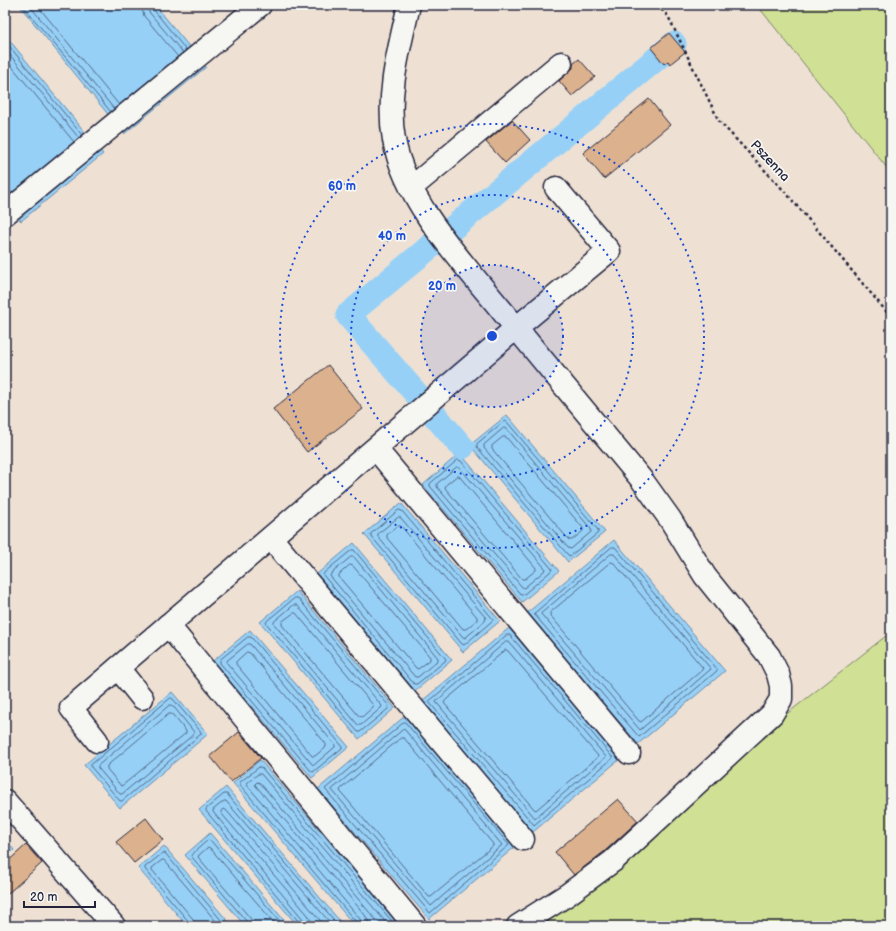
<svg xmlns="http://www.w3.org/2000/svg" width="896" height="931" viewBox="0 0 896 931" font-family="'Balsamiq Sans',sans-serif">
<rect width="100%" height="100%" fill="#eee1d4"/>
<filter id="ink" filterUnits="userSpaceOnUse"><feTurbulence type="fractalNoise" baseFrequency=".025" numOctaves="2"/><feDisplacementMap in="SourceGraphic" scale="8" xChannelSelector="R" yChannelSelector="G"/><feConvolveMatrix kernelMatrix="1 2 1 2 8 2 1 2 1" color-interpolation-filters="sRGB"/></filter>
<g filter="url(#ink)">
<g fill="#d0e195" stroke="#798268">
<polygon points="757,5 891,5 891,173"/>
<polygon points="891,632 891,926 517,926"/>
</g>
<g fill="#97d0f6" stroke="#688aab">
<polygon points="19,5 155,5 206,67 124,134"/>
<polygon points="5,35 103,154 21,221 5,202"/>
<polygon points="507,415 605,532 568,562 470,445"/>
<polygon points="460,453 559,571 522,602 423,485"/>
<polygon points="401,503 500,621 463,652 364,534"/>
<polygon points="614,540 725,671 638,744 527,613"/>
<polygon points="354,543 452,660 415,691 317,574"/>
<polygon points="297,591 395,708 359,739 260,622"/>
<polygon points="509,628 620,759 533,832 422,701"/>
<polygon points="250,630 349,747 312,778 213,661"/>
<polygon points="172,692 208,734 120,808 84,765"/>
<polygon points="405,716 516,846 429,919 318,789"/>
<polygon points="260,760 401,926 355,926 233,783"/>
<polygon points="226,787 344,926 298,926 199,810"/>
<polygon points="210,833 289,926 245,926 185,855"/>
<polygon points="5,839 14,850 9,854 5,850"/>
<polygon points="164,846 232,926 187,926 138,868"/>
</g>
<g fill="none" stroke-linecap="round" stroke-linejoin="round">
<g stroke="#516886" stroke-width="1">
<polyline points="22,5 111,112"/>
<polyline points="29,5 114,109"/>
<polyline points="37,5 119,105"/>
<polyline points="141,5 144,16 178,57"/>
<polyline points="147,5 149,12 183,53"/>
<polyline points="152,5 153,9 186,50"/>
<polyline points="5,41 82,135"/>
<polyline points="5,49 79,138"/>
<polyline points="5,58 74,142"/>
<polygon points="505,421 507,422 598,530 598,533 570,556 568,555 477,447 477,444"/>
<polygon points="504,428 507,429 591,529 591,532 571,549 568,548 484,448 484,445"/>
<polygon points="503,437 506,437 583,528 583,531 572,540 569,540 492,449 492,446"/>
<polygon points="458,460 461,461 552,569 551,571 523,595 521,595 430,486 430,484"/>
<polygon points="457,467 460,468 545,568 544,571 524,588 522,587 437,487 437,484"/>
<polygon points="457,476 459,476 536,568 536,570 525,579 522,579 445,488 446,485"/>
<polygon points="399,510 402,511 493,619 492,621 464,645 462,644 371,536 371,534"/>
<polygon points="399,517 401,518 486,618 485,621 465,638 463,637 378,537 378,534"/>
<polygon points="398,526 401,526 477,617 477,620 466,629 463,629 387,538 387,535"/>
<polygon points="612,547 615,547 718,670 639,737 534,614"/>
<polygon points="352,550 354,550 446,659 445,661 417,684 414,684 323,575 324,573"/>
<polygon points="611,554 614,554 711,669 640,730 541,614"/>
<polygon points="351,557 354,557 438,658 438,660 418,677 415,677 330,576 331,574"/>
<polygon points="611,562 614,563 703,668 702,670 641,722 639,721 550,615 550,613"/>
<polygon points="350,565 353,566 430,657 430,660 418,669 416,668 339,577 339,575"/>
<polygon points="295,598 298,598 389,706 388,709 360,732 358,732 266,623 267,621"/>
<polygon points="294,605 297,605 382,706 381,708 361,725 358,725 274,624 274,622"/>
<polygon points="294,613 296,613 373,705 373,707 362,717 359,716 282,625 282,622"/>
<polygon points="507,635 510,635 613,758 534,825 429,702"/>
<polygon points="248,637 251,637 342,746 342,748 313,772 311,771 220,663 220,660"/>
<polygon points="506,642 509,642 606,757 535,818 436,702"/>
<polygon points="248,644 250,644 335,745 335,747 314,765 312,764 227,663 227,661"/>
<polygon points="506,650 508,651 598,756 597,758 536,810 534,809 444,703 445,701"/>
<polygon points="247,652 250,653 326,744 326,747 315,756 312,756 236,664 236,662"/>
<polygon points="171,698 173,699 201,732 201,734 122,801 120,801 91,767 91,765"/>
<polygon points="170,705 173,706 194,732 194,734 122,794 120,794 98,768 98,766"/>
<polygon points="169,714 172,714 186,731 186,733 123,785 121,786 107,769 107,766"/>
<polygon points="405,722 509,845 430,913 325,789 403,723"/>
<polygon points="404,729 502,845 431,906 332,790"/>
<polygon points="401,738 404,738 493,844 493,846 431,897 429,897 340,791 341,789"/>
<polyline points="190,926 189,922 145,869 145,867 163,853 165,853 226,926"/>
<polyline points="195,926 193,919 152,870 152,868 162,860 164,860 220,926"/>
<polyline points="248,926 247,922 191,856 192,854 208,840 211,841 284,926"/>
<polyline points="253,926 251,919 198,857 199,855 208,847 210,848 277,926"/>
<polyline points="300,926 299,922 206,811 206,809 224,794 227,794 339,926"/>
<polyline points="305,926 303,919 213,812 213,810 224,801 226,801 333,926"/>
<polyline points="311,926 311,921 308,915 221,813 221,811 223,809 226,810 325,926"/>
<polyline points="357,926 356,922 240,785 240,782 259,767 261,767 396,926"/>
<polyline points="362,926 360,919 247,785 247,783 258,774 261,774 389,926"/>
<polyline points="368,926 368,921 365,915 256,786 255,784 257,782 260,783 381,926"/>
</g>
<g stroke="#97d0f6" stroke-width="25">
<polyline points="419,397 348,315 674,44"/>
<polyline points="431,411 462,447"/>
</g>
</g>
<g fill="#dcb18d" stroke="#22223b">
<polygon points="669,33 685,52 670,64 668,61 664,64 651,48"/>
<polygon points="579,59 595,77 572,96 559,81 569,72 573,68 573,64"/>
<polygon points="649,99 670,125 604,179 583,153"/>
<polygon points="512,120 530,140 505,163 486,142"/>
<polygon points="328,365 363,409 307,452 273,409"/>
<polygon points="239,732 261,758 231,782 210,756"/>
<polygon points="618,799 638,821 605,851 574,875 555,852"/>
<polygon points="146,818 163,840 134,863 116,842"/>
<polygon points="26,845 42,863 5,896 5,864"/>
</g>
<g fill="none" stroke-linecap="round" stroke-linejoin="round">
<defs>
<g id="minor">
<path d="M409,5c-10,44 -23,90 -15,135 11,62 70,124 109,172 46,56 93,112 139,168l28,39 35,57 64,80 9,18 3,12v13l-9,15 -159,147 -46,34 -49,31"/>
<polyline points="411,188 561,63"/>
<polyline points="5,214 260,5"/>
<polyline points="376,449 629,753"/>
<polyline points="271,538 523,839"/>
<polyline points="168,625 415,926"/>
<polyline points="118,668 142,698"/>
<polyline points="97,741 71,708 516,328 609,251 556,188"/>
<polyline points="5,801 114,926"/>
</g>
</defs>
<use href="#minor" stroke="#22223b" stroke-width="25"/>
<polyline stroke="#22223b" stroke-width="2.5" stroke-dasharray="3 3" stroke-linecap="butt" points="657,5 668,16 719,121 787,194 891,317"/>
<use href="#minor" stroke="#f6f6f2" stroke-width="22"/>
</g>
</g>
<circle cx="492" cy="336" r="71" fill="#1d4ed8" fill-opacity=".12"/>
<g fill="none" stroke="#1d4ed8" stroke-width="2" stroke-dasharray="2 4">
<circle cx="492" cy="336" r="71"/>
<circle cx="492" cy="336" r="141"/>
<circle cx="492" cy="336" r="212"/>
</g>
<g text-anchor="middle" dominant-baseline="central" stroke-width="3.5" stroke-linejoin="round" paint-order="stroke">
<g font-size="13" fill="#22223b" stroke="#f6f6f2">
<text transform="translate(770 161) rotate(47)">Pszenna</text>
</g>
</g>
<circle cx="492" cy="336" r="6" fill="#1d4ed8" stroke="#f6f6f2" stroke-width="2"/>
<g font-size="12" text-anchor="middle" font-weight="bold" fill="#1d4ed8" stroke="#f6f6f2" stroke-width="3.5" stroke-linejoin="round" paint-order="stroke">
<text x="342" y="190">60 m</text>
<text x="392" y="240">40 m</text>
<text x="442" y="290">20 m</text>
</g>
<rect width="896" height="931" fill="none" stroke="#f6f6f2" stroke-width="20"/>
<rect x="10" y="10" width="876" height="911" fill="none" stroke="#22223b" stroke-width="1.5" filter="url(#ink)"/>
<path d="M24 901v6h71v-6" fill="none" stroke="#22223b" stroke-width="2"/>
<text x="30" y="901" font-size="12" fill="#22223b" stroke="#f6f6f2" stroke-width="3" paint-order="stroke">20 m</text>
</svg>
